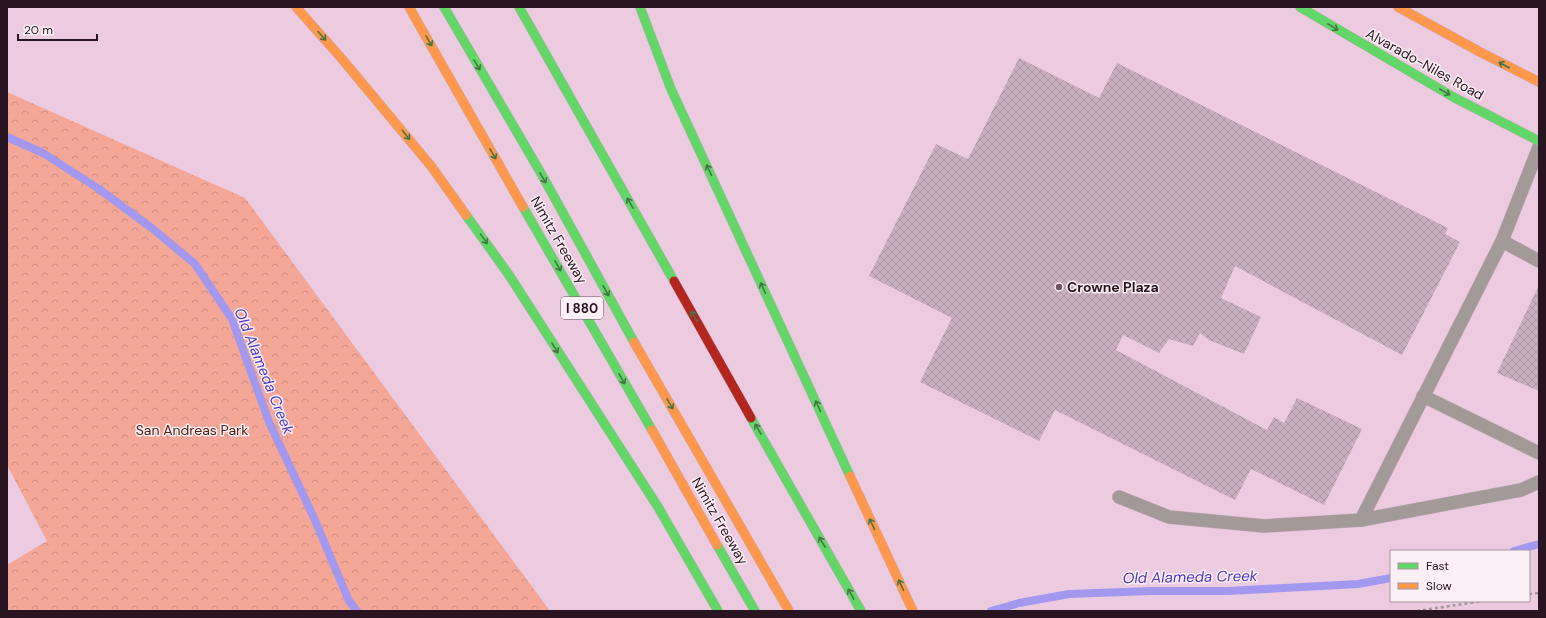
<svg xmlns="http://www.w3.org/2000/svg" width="1546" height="618" viewBox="0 0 1546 618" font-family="'DM Sans',sans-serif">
<defs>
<pattern id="forest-crowns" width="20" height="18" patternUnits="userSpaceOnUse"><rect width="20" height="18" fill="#f4a697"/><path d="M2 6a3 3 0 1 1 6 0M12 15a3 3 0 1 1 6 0" fill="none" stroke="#d18e82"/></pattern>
<pattern id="building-cross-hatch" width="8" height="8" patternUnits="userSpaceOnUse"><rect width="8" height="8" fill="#c8aebe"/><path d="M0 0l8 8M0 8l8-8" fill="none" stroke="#ac95a3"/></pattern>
</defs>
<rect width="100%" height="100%" fill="#eccbe0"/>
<polygon fill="url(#forest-crowns)" points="7,92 245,198 550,611 7,611 7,565 47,541 7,465"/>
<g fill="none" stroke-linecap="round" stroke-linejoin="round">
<g stroke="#a298ef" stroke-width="8">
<polyline points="7,137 43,153 99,189 153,229 195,264 232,319 269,422 314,518 349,601 357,611"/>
<polyline points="1514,551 1539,544"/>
<polyline points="991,611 1019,603 1069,594 1151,591 1228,591 1358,584 1391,578"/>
</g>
</g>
<g fill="url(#building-cross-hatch)">
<polygon points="1019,58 1099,98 1117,63 1448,228 1445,234 1460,242 1402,355 1235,266 1221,298 1261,317 1244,354 1209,340 1200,333 1193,346 1169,339 1159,353 1123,335 1116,350 1267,430 1274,417 1284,423 1297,398 1362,429 1324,505 1251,469 1235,500 1055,410 1039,441 920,382 952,318 869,276 936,144 968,159"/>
<polygon points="1539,285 1539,391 1497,373"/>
</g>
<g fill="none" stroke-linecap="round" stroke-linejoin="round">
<defs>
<g id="lane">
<polyline points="1502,241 1539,261"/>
<polyline points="1423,396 1539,453"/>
<polyline points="1119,497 1169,517 1264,526 1361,520 1521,490 1539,482"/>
<polyline points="1361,520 1502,241 1539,147"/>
</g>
<g id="fast">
<polyline points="444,7 542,175 634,342"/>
<polyline points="519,7 674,281"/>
<polyline points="640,7 671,89 850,476"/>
<polyline points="1300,7 1455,98 1539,141"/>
<polyline points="523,207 652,430"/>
<polyline points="466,215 509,275 658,507 718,611"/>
<polyline points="751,418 861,611"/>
<polyline points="717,545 755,611"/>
</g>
<g id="slow">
<polyline points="296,7 342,59 431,166 466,215"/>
<polyline points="409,7 523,207"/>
<polyline points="1398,7 1480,52 1539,82"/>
<polyline points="634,342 789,611"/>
<polyline points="652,430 717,545"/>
<polyline points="850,476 913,611"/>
</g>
<polyline id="jam" points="674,281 751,418"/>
</defs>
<use href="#lane" stroke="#c6adbd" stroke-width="14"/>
<use href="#fast" stroke="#c6adbd" stroke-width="10"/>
<use href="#slow" stroke="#c6adbd" stroke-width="10"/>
<use href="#jam" stroke="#c6adbd" stroke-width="10"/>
<g stroke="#a39599" stroke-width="2.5" stroke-dasharray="3 3" stroke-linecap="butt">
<polyline points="1529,594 1539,593"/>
<polyline points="1417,611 1483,601"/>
</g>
<use href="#lane" stroke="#a39998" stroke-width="13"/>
<use href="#fast" stroke="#63d668" stroke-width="9"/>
<use href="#slow" stroke="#ff974d" stroke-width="9"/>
<use href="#jam" stroke="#b3261e" stroke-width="9"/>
</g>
<defs><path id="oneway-shaft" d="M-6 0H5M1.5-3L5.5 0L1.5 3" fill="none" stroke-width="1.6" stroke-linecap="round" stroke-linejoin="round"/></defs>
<g stroke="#467545">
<use href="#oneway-shaft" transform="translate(1333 27) rotate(31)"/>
<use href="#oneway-shaft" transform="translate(322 36) rotate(48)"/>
<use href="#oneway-shaft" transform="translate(429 41) rotate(60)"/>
<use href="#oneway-shaft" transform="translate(477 65) rotate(60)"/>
<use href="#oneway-shaft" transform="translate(1504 65) rotate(-153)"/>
<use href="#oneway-shaft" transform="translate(1445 92) rotate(30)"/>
<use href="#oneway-shaft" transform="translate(406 135) rotate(51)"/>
<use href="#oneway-shaft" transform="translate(493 154) rotate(60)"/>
<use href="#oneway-shaft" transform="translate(709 170) rotate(-115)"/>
<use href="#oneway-shaft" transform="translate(543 178) rotate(60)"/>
<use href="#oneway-shaft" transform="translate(630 203) rotate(-120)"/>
<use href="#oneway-shaft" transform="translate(484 239) rotate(55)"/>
<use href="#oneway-shaft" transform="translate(558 266) rotate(60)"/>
<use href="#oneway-shaft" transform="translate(763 288) rotate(-115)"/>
<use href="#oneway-shaft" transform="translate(606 291) rotate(61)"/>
<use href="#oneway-shaft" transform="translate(694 316) rotate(-120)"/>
<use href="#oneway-shaft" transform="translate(555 348) rotate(58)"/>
<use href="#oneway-shaft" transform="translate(622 379) rotate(60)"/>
<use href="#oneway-shaft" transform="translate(670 404) rotate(60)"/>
<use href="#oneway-shaft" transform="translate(818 406) rotate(-115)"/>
<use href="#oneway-shaft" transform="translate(758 429) rotate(-120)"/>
<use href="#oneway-shaft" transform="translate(872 524) rotate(-115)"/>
<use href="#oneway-shaft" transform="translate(822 542) rotate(-120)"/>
<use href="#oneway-shaft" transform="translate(901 585) rotate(-115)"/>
<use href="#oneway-shaft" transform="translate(851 594) rotate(-119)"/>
</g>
<circle fill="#6d5464" stroke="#fceff6" stroke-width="1.5" cx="1059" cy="287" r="4"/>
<g text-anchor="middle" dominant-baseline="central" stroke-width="3" stroke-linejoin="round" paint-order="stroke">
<rect fill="#fceff6" stroke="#685662" stroke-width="1" x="561" y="297" width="42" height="22" rx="3"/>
<g font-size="13" font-weight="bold" fill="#291422">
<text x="582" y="308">I 880</text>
</g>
<g font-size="14" fill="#291422" stroke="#fceff6">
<text transform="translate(1425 64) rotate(29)">Alvarado-Niles Road</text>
<text transform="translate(559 240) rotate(60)">Nimitz Freeway</text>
<text transform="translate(720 521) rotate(60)">Nimitz Freeway</text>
</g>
<g font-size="14" font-weight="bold" fill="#291422" stroke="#fceff6" text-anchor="start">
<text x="1067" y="287">Crowne Plaza</text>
</g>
<g font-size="14" fill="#52210d" stroke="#fceff6">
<text x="192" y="430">San Andreas Park</text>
</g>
<g font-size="15" font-style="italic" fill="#4b39bf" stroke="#fceff6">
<text transform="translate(264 371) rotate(68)">Old Alameda Creek</text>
<text transform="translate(1190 577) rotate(-1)">Old Alameda Creek</text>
</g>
</g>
<rect width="1546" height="618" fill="none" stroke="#291422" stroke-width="16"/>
<rect x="1390" y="550" width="140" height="52" fill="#fceff6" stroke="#a897a1"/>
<rect x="1398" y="563" width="20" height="6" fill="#63d668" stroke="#a897a1"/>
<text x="1426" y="570" font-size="12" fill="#291422">Fast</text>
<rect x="1398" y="583" width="20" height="6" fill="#ff974d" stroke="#a897a1"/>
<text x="1426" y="590" font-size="12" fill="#291422">Slow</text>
<path d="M18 34v6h79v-6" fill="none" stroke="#291422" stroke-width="2"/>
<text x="24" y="34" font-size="12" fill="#291422" stroke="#fceff6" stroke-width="3" paint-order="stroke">20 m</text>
</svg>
